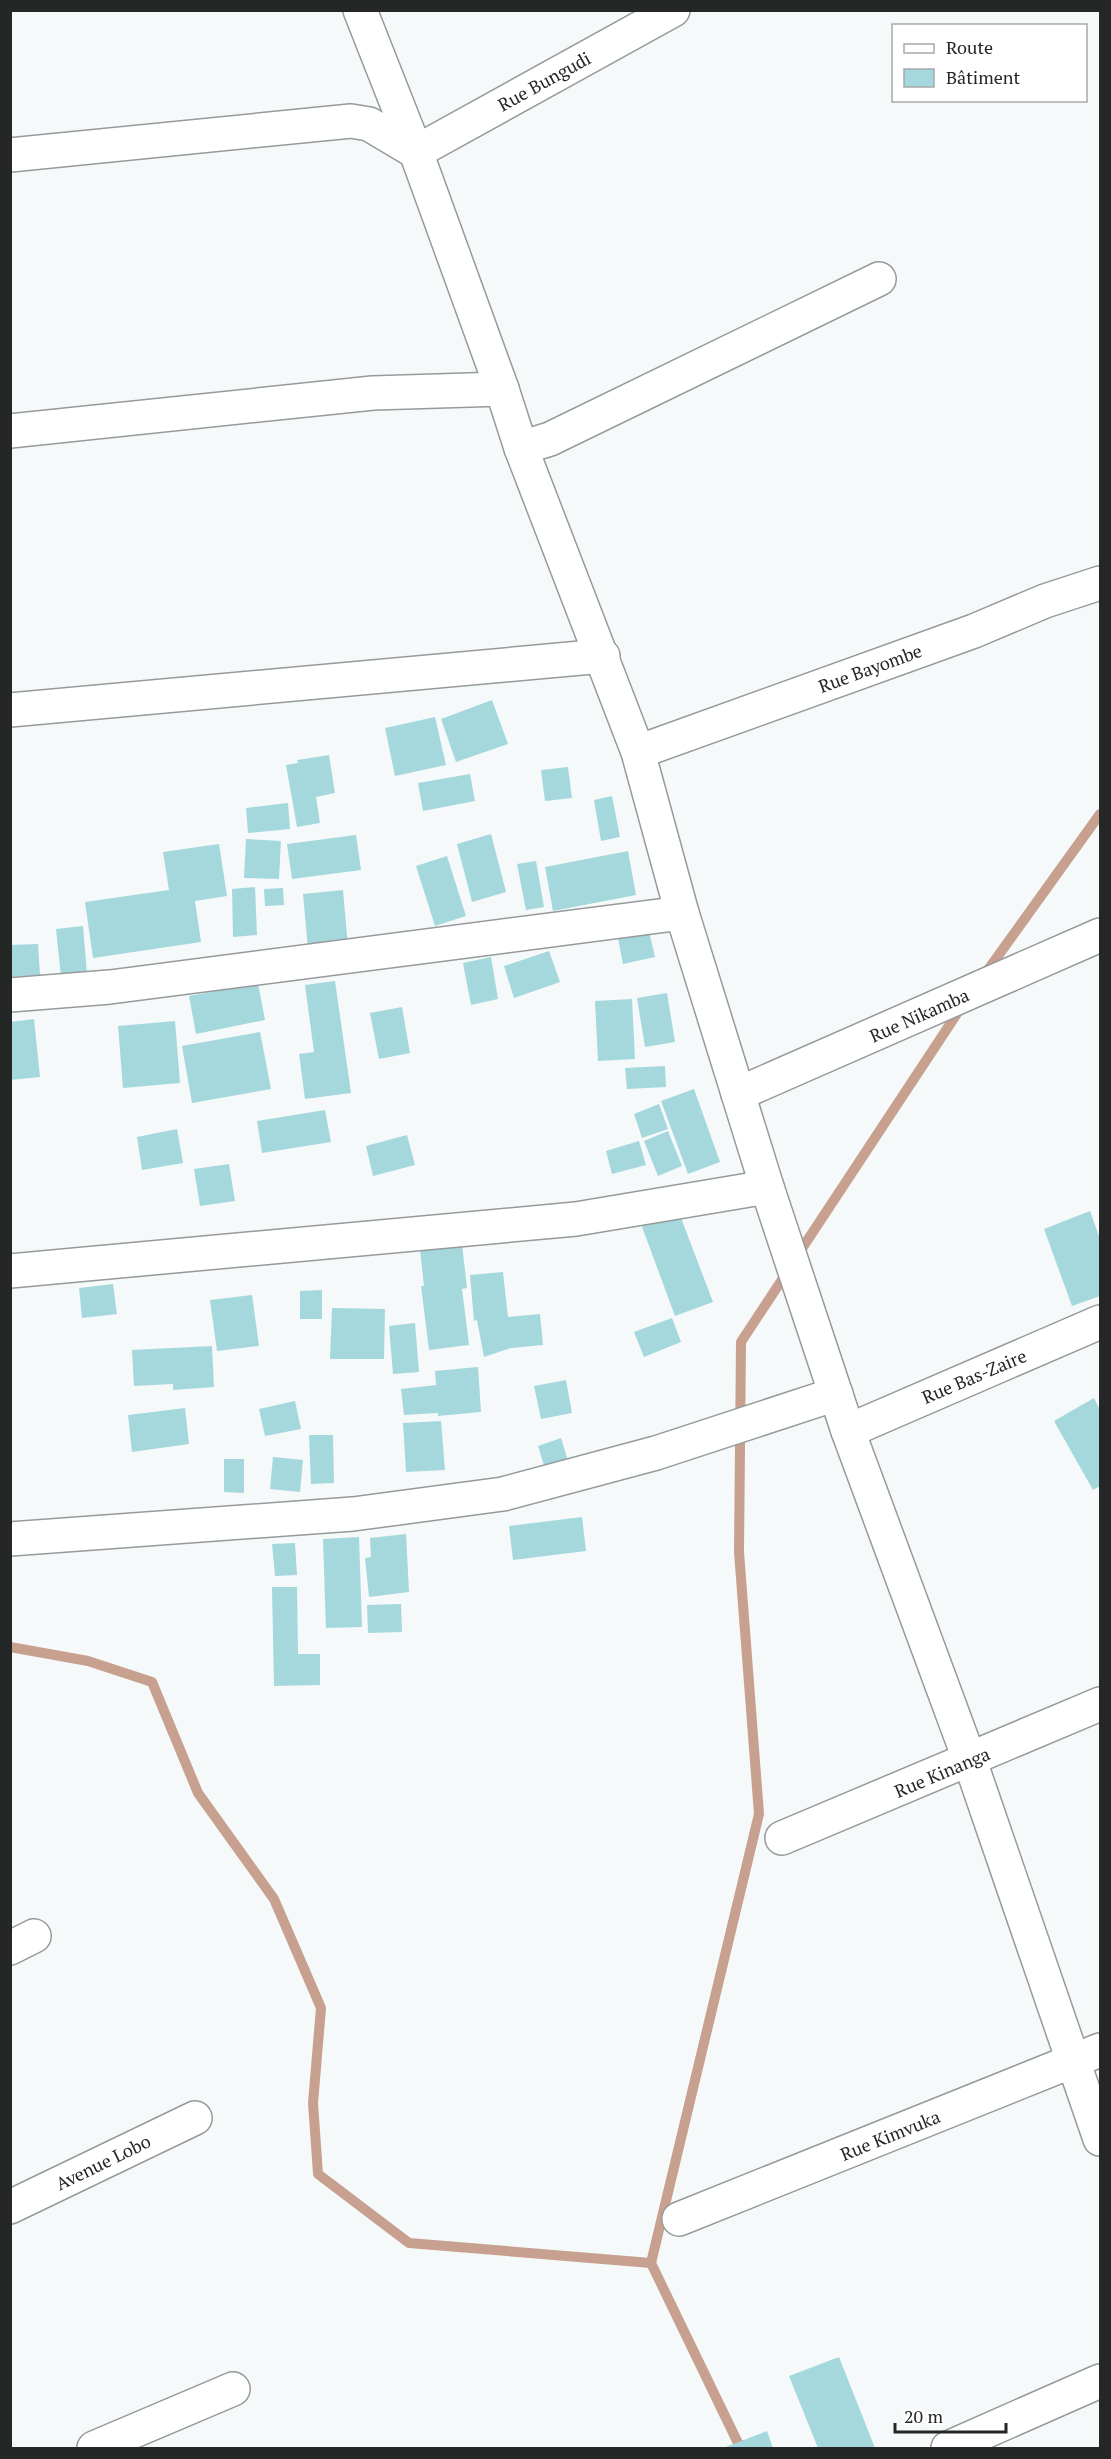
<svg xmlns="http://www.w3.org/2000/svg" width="1111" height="2459" viewBox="0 0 1111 2459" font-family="'PT Serif',serif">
<rect width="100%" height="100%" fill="#f5f9f9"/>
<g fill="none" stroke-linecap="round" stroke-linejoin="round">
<g stroke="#c8a090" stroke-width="10">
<polyline points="985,974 1100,814"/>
<polyline points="797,1256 962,1006"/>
<polyline points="10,1647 88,1661 152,1682 198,1793 274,1899 321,2008 313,2103 318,2174 409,2243 651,2263"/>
<polyline points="745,2448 738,2443 651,2263 759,1814 739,1552 741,1342 789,1269"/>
</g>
</g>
<g fill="#a5d8dd">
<polygon points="492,700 508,744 456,762 441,719"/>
<polygon points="435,717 446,765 395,776 385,728"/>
<polygon points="329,755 335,793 316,797 320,823 297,827 286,765 298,763 297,760"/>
<polygon points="568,767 572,798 545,801 541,770"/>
<polygon points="470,774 475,801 423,811 418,783"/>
<polygon points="612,796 620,837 601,841 594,800"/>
<polygon points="288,803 290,829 248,833 246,808"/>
<polygon points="491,834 506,892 472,902 457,844"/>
<polygon points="356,835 361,870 292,879 287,844"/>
<polygon points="246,839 281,841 279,879 244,878"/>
<polygon points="219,844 227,896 195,901 201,942 93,958 85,902 169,890 163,852"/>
<polygon points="628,851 636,895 553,911 545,867"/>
<polygon points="447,856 466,916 435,926 416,866"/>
<polygon points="536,861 544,907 526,910 517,864"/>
<polygon points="255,887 257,935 233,937 232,889"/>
<polygon points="283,888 284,905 265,906 264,889"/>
<polygon points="343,890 348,946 308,949 303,894"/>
<polygon points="83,926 87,974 61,977 56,929"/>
<polygon points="648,927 655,957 623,964 617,933"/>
<polygon points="38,944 40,975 10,977 10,945"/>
<polygon points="549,951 560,982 514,998 504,966"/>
<polygon points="491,957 498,999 471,1005 463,963"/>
<polygon points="335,981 351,1093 305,1099 299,1054 314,1052 305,985"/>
<polygon points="258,983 265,1020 196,1034 189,996"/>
<polygon points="667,993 675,1042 645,1047 637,998"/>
<polygon points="632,999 635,1059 598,1061 595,1001"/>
<polygon points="402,1007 410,1053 379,1059 370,1013"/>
<polygon points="34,1019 40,1077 10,1080 10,1022"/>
<polygon points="175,1021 180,1083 123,1088 118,1026"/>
<polygon points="260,1032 271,1089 192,1103 182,1046"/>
<polygon points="665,1066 666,1087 627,1089 625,1068"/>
<polygon points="694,1089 720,1162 688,1174 661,1101"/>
<polygon points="659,1104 668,1129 642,1138 634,1114"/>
<polygon points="325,1110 331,1142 262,1153 257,1121"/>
<polygon points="177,1129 183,1163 142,1170 137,1137"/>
<polygon points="668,1131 682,1166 658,1176 644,1141"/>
<polygon points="407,1135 415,1165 373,1176 366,1146"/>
<polygon points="639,1141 646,1165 612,1174 606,1151"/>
<polygon points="229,1164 235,1201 200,1206 194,1169"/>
<polygon points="678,1210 713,1302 675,1316 641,1224"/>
<polygon points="1090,1211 1100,1239 1100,1296 1072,1306 1044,1229"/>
<polygon points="462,1244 467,1288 462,1289 469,1345 429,1350 421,1286 424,1286 420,1249"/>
<polygon points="503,1272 508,1317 540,1314 543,1345 511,1348 484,1357 477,1320 474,1321 470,1275"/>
<polygon points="113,1284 117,1314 82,1318 79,1288"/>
<polygon points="322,1290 322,1319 300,1319 300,1291"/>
<polygon points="252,1295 259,1346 217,1351 210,1300"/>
<polygon points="332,1308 385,1309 384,1359 330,1359"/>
<polygon points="672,1318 681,1342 644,1357 634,1332"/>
<polygon points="415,1323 419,1372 393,1374 389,1326"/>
<polygon points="212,1346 214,1387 173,1390 173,1384 134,1386 132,1350"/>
<polygon points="478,1367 481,1412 438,1416 438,1413 404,1415 401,1389 436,1385 435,1371"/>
<polygon points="566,1380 572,1413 541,1419 534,1386"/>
<polygon points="1094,1398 1100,1410 1100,1486 1093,1490 1054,1421"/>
<polygon points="295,1401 301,1429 265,1436 259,1409"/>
<polygon points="185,1408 189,1444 132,1452 128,1415"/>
<polygon points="441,1421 445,1470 406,1472 403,1423"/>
<polygon points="309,1435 333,1435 334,1483 311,1484"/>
<polygon points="561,1438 569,1464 546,1472 538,1446"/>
<polygon points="273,1457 303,1460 300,1492 270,1489"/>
<polygon points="224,1459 244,1459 244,1493 224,1492"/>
<polygon points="582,1517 586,1551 513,1560 509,1526"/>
<polygon points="406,1534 409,1592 369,1597 365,1558 371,1557 370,1538"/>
<polygon points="359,1537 362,1627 326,1628 323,1539"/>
<polygon points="295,1543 297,1575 275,1576 272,1544"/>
<polygon points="272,1587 297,1587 298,1654 320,1654 320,1685 274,1686"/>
<polygon points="401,1604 402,1632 368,1633 367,1605"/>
<polygon points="839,2357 875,2448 818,2448 789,2376"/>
<polygon points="767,2431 773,2448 723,2448"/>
</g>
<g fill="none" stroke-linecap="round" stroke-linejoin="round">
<defs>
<g id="street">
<polyline points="360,10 416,152 502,389 521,448 638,752 682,913 767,1187 848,1431 970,1761 1100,2139"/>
<polyline points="10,155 351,121 369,124 416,152 673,10"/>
<polyline points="10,431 373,393 502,389"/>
<polyline points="521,448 550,439 879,279"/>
<polyline points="10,710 603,656"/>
<polyline points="638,752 974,631 1045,601 1100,583"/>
<polyline points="10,995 110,987 682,913"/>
<polyline points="738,1094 1100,935"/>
<polyline points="10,1271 576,1219 767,1187"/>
<polyline points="848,1431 1100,1322"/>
<polyline points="10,1539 353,1514 503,1494 656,1453 836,1394"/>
<polyline points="782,1838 1100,1704"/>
<polyline points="10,1948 34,1936"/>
<polyline points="10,2207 195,2118"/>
<polyline points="679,2219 1100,2050"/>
<polyline points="94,2448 233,2389"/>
<polyline points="948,2448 1100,2381"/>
</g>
</defs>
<use href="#street" stroke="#969a9a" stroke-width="36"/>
<use href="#street" stroke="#fff" stroke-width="33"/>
</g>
<g text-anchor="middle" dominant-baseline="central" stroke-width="4.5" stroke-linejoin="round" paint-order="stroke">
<g font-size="18" fill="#252626" stroke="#fff">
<text transform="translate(544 81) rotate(-29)">Rue Bungudi</text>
<text transform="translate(870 668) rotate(-20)">Rue Bayombe</text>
<text transform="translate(919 1015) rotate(-24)">Rue Nikamba</text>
<text transform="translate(974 1376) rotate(-23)">Rue Bas-Zaire</text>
<text transform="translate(942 1772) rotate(-23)">Rue Kinanga</text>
<text transform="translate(890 2135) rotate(-22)">Rue Kimvuka</text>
<text transform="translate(103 2162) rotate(-26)">Avenue Lobo</text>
</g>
</g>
<rect width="1111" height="2459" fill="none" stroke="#252626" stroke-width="24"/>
<rect x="892" y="24" width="195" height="78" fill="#ffffff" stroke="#a8a8a8" stroke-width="1.5"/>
<rect x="904" y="44" width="30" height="9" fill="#ffffff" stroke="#a8a8a8" stroke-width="1.5"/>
<text x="946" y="54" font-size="18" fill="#252626">Route</text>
<rect x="904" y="69" width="30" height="18" fill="#a5d8dd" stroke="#a8a8a8" stroke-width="1.5"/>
<text x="946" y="84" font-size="18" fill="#252626">Bâtiment</text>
<path d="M895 2423v9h111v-9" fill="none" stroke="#252626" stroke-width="3"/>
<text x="904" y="2423" font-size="18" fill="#252626" stroke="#ffffff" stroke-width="4.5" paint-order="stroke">20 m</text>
</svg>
